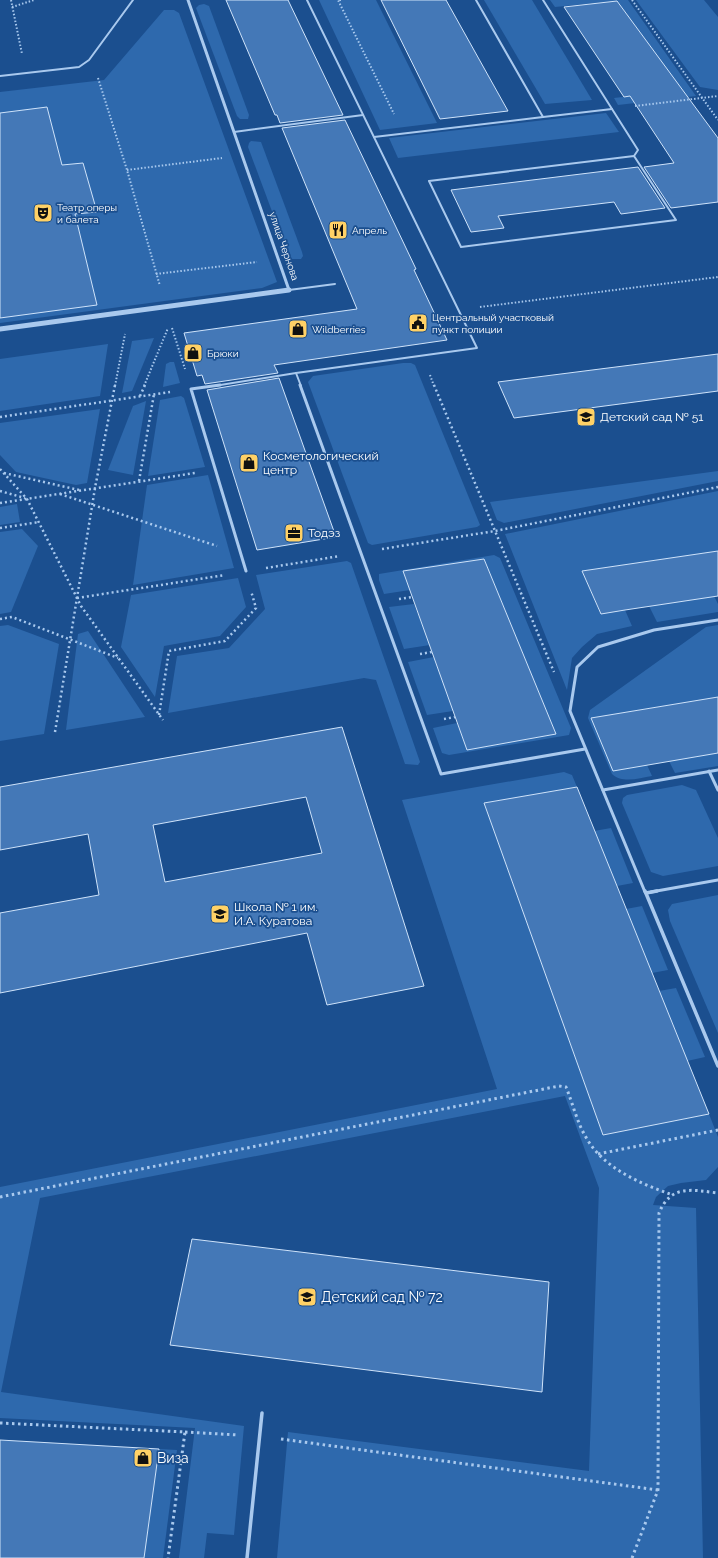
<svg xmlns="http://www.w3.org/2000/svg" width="718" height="1558" viewBox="0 0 718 1558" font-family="Raleway,sans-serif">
<rect width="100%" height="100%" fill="#1b4f8f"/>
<g fill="#2e69ad">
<polygon points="319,0 376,0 437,123 380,130"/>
<polygon points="484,0 532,0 592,100 545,104"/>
<polygon points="550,0 628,0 696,96 618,105 614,98 682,90 617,1 555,7"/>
<polygon points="636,0 704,0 718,17 718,90 700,87"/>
<polygon points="204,4 209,6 249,115 248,119 240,119 237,116 196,8 199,5"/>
<polygon points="164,10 174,10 179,13 277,282 262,288 0,323 0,92 104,80"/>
<polygon points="606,113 619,132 398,158 389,138"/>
<polygon points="251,141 261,142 302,252 303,256 301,259 291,259 289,257 248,147 249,143"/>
<polygon points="154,338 132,391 122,393 132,341"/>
<polygon points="108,344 100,396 0,411 0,359"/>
<polygon points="170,362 174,362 180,383 163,387 166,364"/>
<polygon points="403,363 411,363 415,365 480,525 477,527 372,545 368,543 308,382 313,376"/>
<polygon points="181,396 184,398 205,467 148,476 160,400"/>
<polygon points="146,401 133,475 108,470 133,406"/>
<polygon points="100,409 87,483 76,485 16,472 0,455 0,423"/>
<polygon points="718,471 718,481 504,523 497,520 490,502"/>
<polygon points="208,475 234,568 133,585 147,485"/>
<polygon points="718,491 718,551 582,571 600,613 625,610 632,626 597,634 582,647 572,658 567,690 505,534"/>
<polygon points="17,504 20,522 0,525 0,507"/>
<polygon points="22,529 38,546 11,612 0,614 0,532"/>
<polygon points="494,555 500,558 571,728 569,735 449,755 442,753 433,728 457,723 467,750 556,734 484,559 403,571 410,590 384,594 379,580 379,574"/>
<polygon points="347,561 351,563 420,762 418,765 405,764 376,680 364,678 168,713 177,656 229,648 265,609 256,575"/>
<polygon points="238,578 246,607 220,636 164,646 155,697 121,647 131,595"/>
<polygon points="714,596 718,604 718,612 657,622 649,606"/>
<polygon points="414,604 430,645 404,649 389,607"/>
<polygon points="8,625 59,644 44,734 0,741 0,626"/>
<path d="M718,625v72l-127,21 22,52 34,-5 5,11c-13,2 -29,8 -40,-2l-24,-56 2,-8 116,-83z"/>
<polygon points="88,631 145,717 66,730 78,634"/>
<polygon points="434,657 453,711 427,715 408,662"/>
<polygon points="718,753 718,766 675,773 669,761"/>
<polygon points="564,772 572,775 577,787 484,803 603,1135 709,1114 718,1137 718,1167 706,1180 681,1183 668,1186 656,1197 653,1205 696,1208 703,1558 277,1558 288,1432 589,1471 599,1188 565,1096 40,1198 1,1392 244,1426 234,1535 207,1533 204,1558 179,1558 195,1428 0,1418 0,1187 497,1089 402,800"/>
<polygon points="682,785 696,790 718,838 718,866 663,876 651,872 622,803 623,798 627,795"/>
<polygon points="611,828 633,883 617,886 594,831"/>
<polygon points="718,895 718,1033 670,921 668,910 672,904"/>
<polygon points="642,906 668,970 652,973 626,909"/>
<polygon points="676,988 705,1057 687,1061 659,991"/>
<polygon points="159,1449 177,1450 163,1558 144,1558"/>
</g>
<g fill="#4478b7" stroke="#cfe3fa" fill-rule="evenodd">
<polygon points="226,0 288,0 343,115 280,123 277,115 275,115"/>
<polygon points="381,0 446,0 508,111 440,119"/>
<polygon points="617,1 718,138 718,202 671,208 644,167 674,163 630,96 624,97 564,7"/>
<polygon points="47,107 62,165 83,163 97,212 75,214 97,305 0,318 0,113"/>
<polygon points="345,120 416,269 414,270 447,340 274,365 278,373 205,384 202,375 197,376 184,333 357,309 282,128"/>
<polygon points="638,167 665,208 621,214 614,202 498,216 504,228 471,232 451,190"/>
<polygon points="718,354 718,391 514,418 498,382"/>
<polygon points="279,378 336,537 257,550 207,390"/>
<polygon points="718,551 718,596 625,610 601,614 582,571"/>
<polygon points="484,559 556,734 467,750 403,571"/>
<polygon points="718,697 718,753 613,771 591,718"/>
<path d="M342,727l82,259 -97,19 -20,-72 -307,60v-80l99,-18 -11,-61 -88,16v-63zM306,797l16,56 -157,29 -12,-57z"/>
<polygon points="577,787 617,886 709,1114 603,1135 484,803"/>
<polygon points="192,1239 549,1282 542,1392 170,1345"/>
<polygon points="0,1440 159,1449 144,1558 0,1558"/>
</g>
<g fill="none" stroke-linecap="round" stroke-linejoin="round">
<g stroke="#a9c9ee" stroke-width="2" stroke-dasharray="1.5 2" stroke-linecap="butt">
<polyline points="11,0 22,54"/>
<polyline points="341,0 338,0 394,114"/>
<polyline points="632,0 718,120"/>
<polyline points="12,7 34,0"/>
<polyline points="98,78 127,170 160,286"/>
<polyline points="635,106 718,96"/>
<polyline points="127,170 222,158"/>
<polyline points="156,274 257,262"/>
<polyline points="480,307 718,277"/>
<polyline points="172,328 185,369"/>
<polyline points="430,375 434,386"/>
<polyline points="115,386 125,334"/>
<polyline points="144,386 168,328"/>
</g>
<g stroke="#a9c9ee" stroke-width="2.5" stroke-dasharray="2 3" stroke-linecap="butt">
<polyline points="434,385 554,672"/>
<polyline points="140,396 145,385"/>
<polyline points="0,417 170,392"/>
<polyline points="0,469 27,499 81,606 163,720"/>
<polyline points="4,473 79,490"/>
<polyline points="139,481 154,394"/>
<polyline points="0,491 25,498"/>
<polyline points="60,494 217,546"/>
<polyline points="0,503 195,473"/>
<polyline points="0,528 39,522"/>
<polyline points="382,549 495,531 718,487"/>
<polyline points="266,568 340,556"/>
<polyline points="77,598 225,575"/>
<polyline points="399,599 412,597"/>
<polyline points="0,619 12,617 118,658"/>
<polyline points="420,654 432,652"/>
<polyline points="159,715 169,651 225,641 256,608 251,591"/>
<polyline points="444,719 455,717"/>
<polyline points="55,732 95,488 115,385"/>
</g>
<g stroke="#a9c9ee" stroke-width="3" stroke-dasharray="2.5 3.5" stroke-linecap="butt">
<polyline points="598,1154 718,1130"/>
<path d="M0,1197l559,-111 7,1c7,17 11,36 21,52 17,29 52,44 83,55"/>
<polyline points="0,1423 185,1432 168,1558"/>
<polyline points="185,1432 238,1435"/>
<polyline points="281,1439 658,1490"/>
<path d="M632,1558l26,-68 1,-277c12,-29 33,-23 59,-20"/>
</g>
<g stroke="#a9c9ee" stroke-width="2">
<polyline points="476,0 543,117 612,109 543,0"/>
<polyline points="0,76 79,67 89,60 133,0"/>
<polyline points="612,109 638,150 634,156"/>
<polyline points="234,132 363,115"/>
<polyline points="374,137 543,117"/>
<polygon points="634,156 676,220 461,247 429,181"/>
<polyline points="289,290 335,284"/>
<polyline points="214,386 296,373"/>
<polyline points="301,386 296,373 477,348 307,0"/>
</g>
<g stroke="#a9c9ee" stroke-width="3">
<polyline points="220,385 191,389 246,571"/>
<polyline points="300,385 441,774 585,749"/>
<polyline points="709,771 718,790"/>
<polyline points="603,790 718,770"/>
<polyline points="645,892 570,711 577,667 598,647 654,630 718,620"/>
<polyline points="651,892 718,880"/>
</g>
<g stroke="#a9c9ee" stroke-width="3.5">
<polyline points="645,891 718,1066"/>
<polyline points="646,893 657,891"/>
<polyline points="247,1558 262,1413"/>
</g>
<polyline stroke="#a9c9ee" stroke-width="3" points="188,0 289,290"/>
<polyline stroke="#a9c9ee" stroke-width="5" points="0,329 289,290"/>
</g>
<defs>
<symbol id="theatre-square" viewBox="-11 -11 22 22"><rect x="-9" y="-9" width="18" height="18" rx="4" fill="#ffd166" stroke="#1b4f8f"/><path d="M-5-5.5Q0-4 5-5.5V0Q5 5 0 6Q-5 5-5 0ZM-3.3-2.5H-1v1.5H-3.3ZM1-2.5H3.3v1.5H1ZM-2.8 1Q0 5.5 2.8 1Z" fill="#111"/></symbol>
<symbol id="restaurant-square" viewBox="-11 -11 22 22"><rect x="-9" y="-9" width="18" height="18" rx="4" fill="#ffd166" stroke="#1b4f8f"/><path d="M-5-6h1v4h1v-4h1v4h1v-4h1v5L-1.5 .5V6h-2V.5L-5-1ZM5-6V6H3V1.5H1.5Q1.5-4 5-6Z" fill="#111"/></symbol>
<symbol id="civic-square" viewBox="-11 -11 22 22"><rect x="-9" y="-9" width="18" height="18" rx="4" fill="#ffd166" stroke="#1b4f8f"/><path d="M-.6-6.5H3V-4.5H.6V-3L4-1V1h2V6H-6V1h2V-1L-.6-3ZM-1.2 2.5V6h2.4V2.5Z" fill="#111"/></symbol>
<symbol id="shop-square" viewBox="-11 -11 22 22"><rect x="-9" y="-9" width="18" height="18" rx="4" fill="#ffd166" stroke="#1b4f8f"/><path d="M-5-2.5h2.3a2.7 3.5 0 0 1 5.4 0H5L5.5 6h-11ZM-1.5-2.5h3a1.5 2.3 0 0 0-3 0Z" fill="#111"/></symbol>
<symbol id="school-square" viewBox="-11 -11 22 22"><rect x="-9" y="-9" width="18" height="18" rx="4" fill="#ffd166" stroke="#1b4f8f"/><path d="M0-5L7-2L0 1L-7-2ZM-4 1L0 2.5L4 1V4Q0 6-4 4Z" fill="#111"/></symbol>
<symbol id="office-square" viewBox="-11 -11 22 22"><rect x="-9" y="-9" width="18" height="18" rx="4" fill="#ffd166" stroke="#1b4f8f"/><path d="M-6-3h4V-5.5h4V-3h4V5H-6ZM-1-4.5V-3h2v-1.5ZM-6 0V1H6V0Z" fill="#111"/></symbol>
</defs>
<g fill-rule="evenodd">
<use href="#theatre-square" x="32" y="202" width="22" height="22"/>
<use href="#restaurant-square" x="327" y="219" width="22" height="22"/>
<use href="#civic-square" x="407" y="312" width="22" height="22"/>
<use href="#shop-square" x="287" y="318" width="22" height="22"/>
<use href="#shop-square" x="182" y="342" width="22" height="22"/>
<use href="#school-square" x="575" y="406" width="22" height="22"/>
<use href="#shop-square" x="238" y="452" width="22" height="22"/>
<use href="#office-square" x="283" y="522" width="22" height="22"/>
<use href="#school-square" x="209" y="903" width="22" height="22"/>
<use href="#school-square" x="296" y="1286" width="22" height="22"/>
<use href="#shop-square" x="132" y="1447" width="22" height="22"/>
</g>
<g text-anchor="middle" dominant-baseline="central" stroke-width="3.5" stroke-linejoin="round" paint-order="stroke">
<g font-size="10" fill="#fff" stroke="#1b4f8f" text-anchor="start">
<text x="57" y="207">Театр оперы<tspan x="57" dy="12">и балета</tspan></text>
<text x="352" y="230">Апрель</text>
<text x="432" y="317">Центральный участковый<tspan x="432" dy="12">пункт полиции</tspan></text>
<text x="312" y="329">Wildberries</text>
<text x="207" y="353">Брюки</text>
</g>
<g font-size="10" fill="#fff" stroke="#1b4f8f">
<text transform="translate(284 246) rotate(71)">улица Чернова</text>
</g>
<g font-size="12" fill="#fff" stroke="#1b4f8f" text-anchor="start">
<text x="600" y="417">Детский сад № 51</text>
<text x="263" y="456">Косметологический<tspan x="263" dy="14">центр</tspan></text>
<text x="308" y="533">Тодэз</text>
<text x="234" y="907">Школа № 1 им.<tspan x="234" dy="14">И.А. Куратова</tspan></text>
</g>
<g font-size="14" fill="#fff" stroke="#1b4f8f" text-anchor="start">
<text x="321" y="1297">Детский сад № 72</text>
<text x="157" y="1458">Виза</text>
</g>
</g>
</svg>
